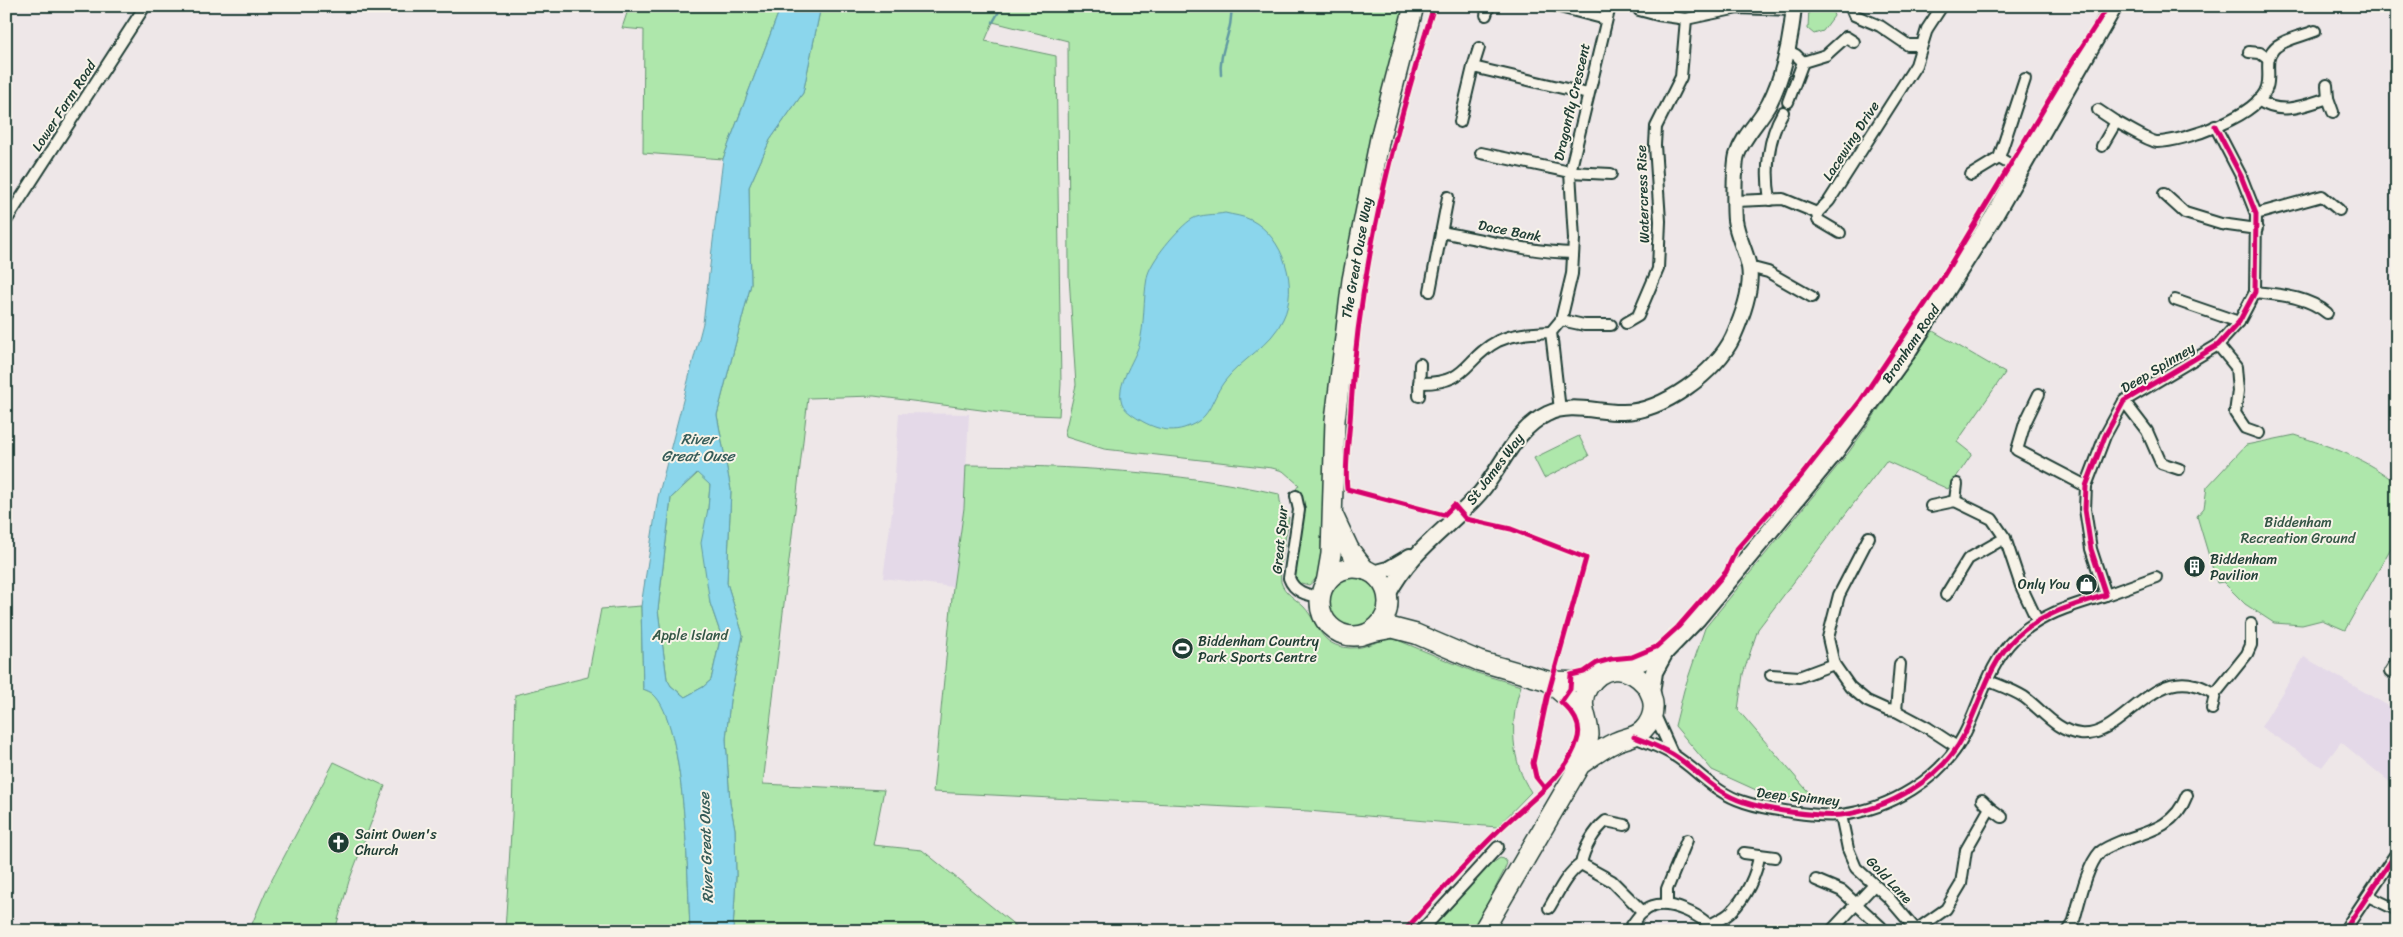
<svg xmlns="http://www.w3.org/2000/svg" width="2403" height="937" viewBox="0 0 2403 937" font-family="Sriracha,sans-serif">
<rect width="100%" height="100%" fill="#eee7e8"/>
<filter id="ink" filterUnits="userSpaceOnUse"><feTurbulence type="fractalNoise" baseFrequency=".02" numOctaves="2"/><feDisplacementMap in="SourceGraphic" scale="10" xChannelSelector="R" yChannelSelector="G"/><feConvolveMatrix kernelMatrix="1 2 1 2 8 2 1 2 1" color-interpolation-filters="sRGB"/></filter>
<g filter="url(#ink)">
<g fill="#e4d9e8">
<polygon points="899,413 969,414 964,508 953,587 883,578 893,505"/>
<polygon points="2304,657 2397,711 2397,788 2341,742 2322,767 2261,727"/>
</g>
<g fill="#aee7ab" stroke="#669270">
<polygon points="633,6 781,6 723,159 643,153 644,30 622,28 628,10"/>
<path d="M821,6h586l-17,59 -64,475 -5,1c0,15 2,35 -12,44l-8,-2 -3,3 -5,-6 6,-85 -3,-6 3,-4 -16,-14 -11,-3 -168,-19 -38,-12 -1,-5 11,-47 -7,-109 -1,-235 -75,-19 -8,19 71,15 5,328 -2,32 -47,-2 -138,-18 -66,2 -45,386 121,6 -11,55 49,5 100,81h-289l3,-55 -1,-47 -5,-26 -4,-64 4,-39 13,-65 -16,-52 4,-93 -14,-75 34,-131 -2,-97 21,-47 33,-47z"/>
<polygon points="1809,6 1831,6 1834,16 1823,31 1814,34 1808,29"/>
<polygon points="1933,331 2005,373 1957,442 1972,454 1948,489 1886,461 1758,629 1743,674 1738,710 1811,795 1778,800 1712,770 1675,726 1684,690 1705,628 1849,452"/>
<path d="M2295,435c37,12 72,24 102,49v53l-52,93 -23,-10 -20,5 -28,-2 -29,-19 -22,-22 -6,1 -20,-67 7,-8 3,-21 39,-42z"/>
<polygon points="1579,436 1589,456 1544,478 1534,458"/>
<path d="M966,465c105,1 210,6 313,29l4,26 6,-3c-2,18 -11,48 -8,65 3,11 15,17 23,25 16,18 15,39 46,41 17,1 29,-10 45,-9l82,34 44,13c-12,34 -10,77 10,106l-34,35 -189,-16 -375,-19 20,-205 11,-79z"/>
<polygon points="698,473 710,485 708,509 710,603 721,635 711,680 703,687 685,697 671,686 667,679 658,610 671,498"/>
<circle cx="1354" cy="602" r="28"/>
<path d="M641,606l2,83c3,1 8,3 11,5 32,30 34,190 36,237h-185l7,-115 3,-121 73,-18 13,-68z"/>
<polygon points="334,762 385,786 349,881 336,927 344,931 266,931 252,924 266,891"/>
<polygon points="1500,858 1504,859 1507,863 1504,871 1473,931 1427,931 1490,865"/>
</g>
<g fill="#8bd6ec" stroke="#6099a2" fill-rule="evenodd">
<path d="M781,6h40l-18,87 -33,47 -21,47 2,97 -34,131 14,75 -4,93 16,52 -13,65 -4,39 4,64 5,26 1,47 -3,55h-43c-2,-46 -4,-209 -37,-237 -2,-2 -7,-4 -10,-5l-2,-83 17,-109 45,-174 20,-164zM697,473l13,12 -2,24 -7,34 9,60 11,32 -10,45 -8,7 -18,10 -14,-11 -4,-7 -9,-69 13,-112z"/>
<path d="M1225,213c8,2 19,3 26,7 33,17 48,67 32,99 -12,27 -42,40 -59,63 -15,21 -12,37 -40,46 -19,6 -38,-3 -53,-14 -25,-17 2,-49 8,-69 6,-21 4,-45 8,-67 2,-16 32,-51 45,-59 8,-5 24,-4 33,-6z"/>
</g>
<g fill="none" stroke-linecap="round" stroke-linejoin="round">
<g stroke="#6099a2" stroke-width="2.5">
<polyline points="993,22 1002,6"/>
<path d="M1221,75c-3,-24 13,-45 10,-69"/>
</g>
<defs>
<g id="street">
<polyline points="1556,6 1606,19"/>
<polyline points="1850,6 1854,15 1880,26 1908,45 1921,45"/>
<polyline points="1639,10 1658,15 1686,19"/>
<polyline points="1486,15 1489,6"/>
<polyline points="1788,51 1796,55 1803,62"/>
<polyline points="2249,52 2260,53 2268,59"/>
<polyline points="1473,67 1479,48"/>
<polyline points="2327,85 2328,98"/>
<path d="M2258,100c23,16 45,6 70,-2l5,14"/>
<polyline points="1788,102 1803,62 1826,55 1846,37 1854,42"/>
<polyline points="2098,110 2116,122"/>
<polyline points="1460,122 1473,67 1588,94"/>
<path d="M2102,146l14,-24c9,4 34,20 41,20 27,0 103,-27 110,-55 4,-13 -3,-26 6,-37 7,-10 30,-14 42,-19"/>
<polyline points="1481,153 1570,172 1611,174"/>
<polyline points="2020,170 1999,158 2025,79"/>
<polyline points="1971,175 1999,158"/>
<polyline points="2164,194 2185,213 2221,224 2257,229"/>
<path d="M1770,200c-5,-30 -2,-62 13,-88"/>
<polyline points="1736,201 1783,199 1817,213"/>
<polyline points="1817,213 1829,201 1916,65 1927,29 1942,6"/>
<polyline points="1817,213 1818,220 1840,233"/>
<polyline points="2256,214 2322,196 2339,210"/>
<polyline points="6,221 145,6"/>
<path d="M1441,232c44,8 88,20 132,21"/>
<polyline points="1749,267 1768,272 1812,297"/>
<polyline points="1430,291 1448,197"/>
<path d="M2255,292c25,3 52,4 72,21"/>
<polyline points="2175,300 2239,322"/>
<polyline points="1561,320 1584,325 1611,325"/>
<polyline points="1626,323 1638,316 1658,269 1660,221 1655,145 1656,127 1681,77 1686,19 1738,8 1794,10"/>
<polyline points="2218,345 2236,367 2238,391 2235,413 2245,428 2259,433"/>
<path d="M1419,383c51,1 44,-24 79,-42 18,-8 34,-8 53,-9"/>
<polyline points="2039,394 2025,423 2017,450 2086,486"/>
<polyline points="1419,396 1420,364"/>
<polyline points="2124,401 2147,431 2161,463 2179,469"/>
<polyline points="1560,410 1551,332 1561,320 1572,274 1574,239 1570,172 1610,6"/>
<path d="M1296,496l3,14 -10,68c5,14 18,17 31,19"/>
<polyline points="1955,501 1957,484"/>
<polyline points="1931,506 1955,501 1992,519 2005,538 2021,586 2037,620"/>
<polyline points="1869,537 1839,595 1828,638 1834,664 1850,687 1867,701 1887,710 1896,711 1928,728 1957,747"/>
<polyline points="1946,595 1968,559 2005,538"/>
<polyline points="2106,595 2156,577"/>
<polyline points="2390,672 2397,661"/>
<polyline points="1771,675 1799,677 1834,664"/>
<path d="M1989,681c12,5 24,9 35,16 18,13 32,34 56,37 40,5 68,-62 115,-49 7,1 14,6 20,9l32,-40 4,-9v-21"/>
<polyline points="2212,709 2215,694"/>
<polyline points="1896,711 1900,664"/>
<polyline points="1654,713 1673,755"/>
<path d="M1634,737c13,5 26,10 38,17 25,15 42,39 72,48 24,8 73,15 97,13 48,-6 101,-36 123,-80 16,-31 25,-72 51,-97 26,-24 58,-33 91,-43l-15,-46 -6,-40 1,-23 19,-50 19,-35 94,-56 21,-23 16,-30 1,-78 -15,-38 -26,-50"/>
<polyline points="1990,808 2002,817"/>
<polyline points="1841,815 1848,849 1856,868 1888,897 1917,931"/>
<polyline points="1744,853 1775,857"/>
<polyline points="1581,864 1612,881 1643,912"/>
<polyline points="1816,880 1842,891 1881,927"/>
<polyline points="2368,896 2397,910"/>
<polyline points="1667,904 1667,889 1687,840"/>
<path d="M1549,908c9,-15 17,-34 32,-44 3,-16 13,-33 25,-43l19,4"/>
<path d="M1710,925c6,-4 15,-7 21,-13 14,-14 26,-37 28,-57"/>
<polyline points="1916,930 1946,909 1961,884 1966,850 1990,808 1982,800"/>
<polyline points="1421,931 1498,847"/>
<path d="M1628,931c7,-10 13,-21 25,-25 17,-5 51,9 60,25"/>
<polyline points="1831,931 1874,885"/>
<path d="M2068,931l5,-7c6,-20 13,-57 27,-72 6,-5 17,-9 24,-12 28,-9 52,-15 63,-45"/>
<polyline points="2344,931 2397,852"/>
</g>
<g id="secondary">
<polyline points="1373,573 1388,569 1410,556"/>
<path d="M1388,595c24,-46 59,-65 92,-102 23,-27 34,-63 67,-79 23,-12 52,-1 76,-2 39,0 94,-40 110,-75 9,-20 20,-48 16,-70 -3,-16 -12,-31 -14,-47 -1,-11 -1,-55 2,-65 6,-19 22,-33 32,-51 16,-31 22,-64 25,-98"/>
</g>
<g id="primary">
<polyline points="1623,670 1665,652"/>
<polyline points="1651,693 1654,672 1665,652 1698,618 1835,452 1906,354 1994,216 2114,6"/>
</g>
<g id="highway">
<polyline points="1334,517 1349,549 1365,570"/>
<circle cx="1354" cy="602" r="34"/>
<polyline points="1326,583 1331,554 1335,420 1352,280 1380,138 1414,6"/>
<polyline points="1372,632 1393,628 1416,634 1479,661 1548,681 1592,682"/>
<polyline points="1548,681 1583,711"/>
<path d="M1483,931l97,-166c4,-10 8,-20 9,-30 0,-17 -12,-31 -1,-48 29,-45 89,8 55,43 -8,8 -17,7 -27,12 -13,6 -24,14 -36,23"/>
</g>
</defs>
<use href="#street" stroke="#1f3d34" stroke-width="14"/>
<use href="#secondary" stroke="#1f3d34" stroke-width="18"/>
<use href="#primary" stroke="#1f3d34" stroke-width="20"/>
<use href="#highway" stroke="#1f3d34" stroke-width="22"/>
<use href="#street" stroke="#f7f3e8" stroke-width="10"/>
<use href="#secondary" stroke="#f7f3e8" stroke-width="14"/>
<use href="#primary" stroke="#f7f3e8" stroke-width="16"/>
<use href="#highway" stroke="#f7f3e8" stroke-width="19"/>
<defs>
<g id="cycleway">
<path d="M1434,6c-41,130 -75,263 -83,400 -1,27 -7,57 -4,83l97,26 10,-10 12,14 45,10 75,29 -39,140 -14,65 3,14 8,10"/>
<path d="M1634,737c13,5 26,10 38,17 25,15 42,39 72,48 24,8 73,15 97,13 48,-6 101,-36 123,-80 16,-31 25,-72 51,-97 26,-24 58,-33 91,-43l-15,-46 -6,-40 1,-23 19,-50 19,-35 94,-56 21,-23 16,-30 1,-78 -15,-38 -26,-50"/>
<path d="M1404,931c31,-33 61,-68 94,-100 27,-27 67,-52 79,-90 6,-17 -5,-29 -16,-39l9,-13 1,-14 13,-3 13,-9 14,-4 21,-2 24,-10 22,-20 48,-55 10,-22 65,-74 60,-76 80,-120 126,-210 41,-64"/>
<polyline points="2344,931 2397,852"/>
</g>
</defs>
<use href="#cycleway" stroke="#f7f3e8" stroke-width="8"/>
<use href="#cycleway" stroke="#d6006c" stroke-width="5"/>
</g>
</g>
<defs>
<symbol id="building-disc" viewBox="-11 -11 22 22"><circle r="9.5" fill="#1f3d34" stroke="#f7f3e8"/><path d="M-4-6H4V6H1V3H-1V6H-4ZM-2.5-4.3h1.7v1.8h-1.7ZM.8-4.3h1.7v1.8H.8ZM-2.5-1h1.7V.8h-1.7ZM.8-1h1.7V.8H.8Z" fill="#fff"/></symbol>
<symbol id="shop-disc" viewBox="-11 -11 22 22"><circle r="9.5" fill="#1f3d34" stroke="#f7f3e8"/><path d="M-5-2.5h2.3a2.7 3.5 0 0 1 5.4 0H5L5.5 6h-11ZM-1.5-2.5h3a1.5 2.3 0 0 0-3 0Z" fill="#fff"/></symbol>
<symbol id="stadium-disc" viewBox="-11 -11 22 22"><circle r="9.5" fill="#1f3d34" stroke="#f7f3e8"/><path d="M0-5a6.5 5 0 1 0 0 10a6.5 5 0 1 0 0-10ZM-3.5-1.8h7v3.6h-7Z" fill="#fff"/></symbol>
<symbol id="church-disc" viewBox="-11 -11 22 22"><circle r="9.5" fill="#1f3d34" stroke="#f7f3e8"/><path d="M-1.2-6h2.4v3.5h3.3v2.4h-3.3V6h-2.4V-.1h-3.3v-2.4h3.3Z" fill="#fff"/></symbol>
</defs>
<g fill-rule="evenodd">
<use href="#building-disc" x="2182" y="554" width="25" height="25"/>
<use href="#shop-disc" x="2074" y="572" width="25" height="25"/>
<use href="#stadium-disc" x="1170" y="636" width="25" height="25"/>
<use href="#church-disc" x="326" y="830" width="25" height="25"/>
</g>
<g text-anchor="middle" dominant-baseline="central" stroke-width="4" stroke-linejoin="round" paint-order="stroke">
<g font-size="14" fill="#1f3d34" stroke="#f7f3e8">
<text transform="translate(1572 102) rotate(-77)">Dragonfly Crescent</text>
<text transform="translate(64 106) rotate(-57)">Lower Farm Road</text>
<text transform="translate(1851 141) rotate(-57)">Lacewing Drive</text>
<text transform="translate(1643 194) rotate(-92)">Watercress Rise</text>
<text transform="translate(1510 231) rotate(11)">Dace Bank</text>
<text transform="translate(1357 258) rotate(-80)">The Great Ouse Way</text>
<text transform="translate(1911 344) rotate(-56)">Bromham Road</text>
<text transform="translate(2158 368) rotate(-31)">Deep Spinney</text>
<text transform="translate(1495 469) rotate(-53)">St James Way</text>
<text transform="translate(1280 540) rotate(-85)">Great Spur</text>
<text transform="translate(1798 797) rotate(6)">Deep Spinney</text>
<text transform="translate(1889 880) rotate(46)">Gold Lane</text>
</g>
<g font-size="14" fill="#345646" stroke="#f7f3e8">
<text x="2298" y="522">Biddenham<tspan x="2298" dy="16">Recreation Ground</tspan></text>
<text x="690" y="635">Apple Island</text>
</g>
<g font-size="14" fill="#1f3d34" stroke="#f7f3e8" text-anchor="start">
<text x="2210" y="559">Biddenham<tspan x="2210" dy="16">Pavilion</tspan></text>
<text x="2070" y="584" text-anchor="end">Only You</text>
<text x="1198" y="641">Biddenham Country<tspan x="1198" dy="16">Park Sports Centre</tspan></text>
<text x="355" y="834">Saint Owen's<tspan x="355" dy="16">Church</tspan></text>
</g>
<g font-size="15" font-style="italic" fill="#355c59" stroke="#f7f3e8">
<text x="698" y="439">River<tspan x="698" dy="17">Great Ouse</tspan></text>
<text transform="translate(706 848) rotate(-92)">River Great Ouse</text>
</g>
</g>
<rect width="2403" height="937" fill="none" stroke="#f7f3e8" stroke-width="25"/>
<rect x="12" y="12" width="2378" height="912" fill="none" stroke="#1f3d34" stroke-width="2" filter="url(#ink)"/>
</svg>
